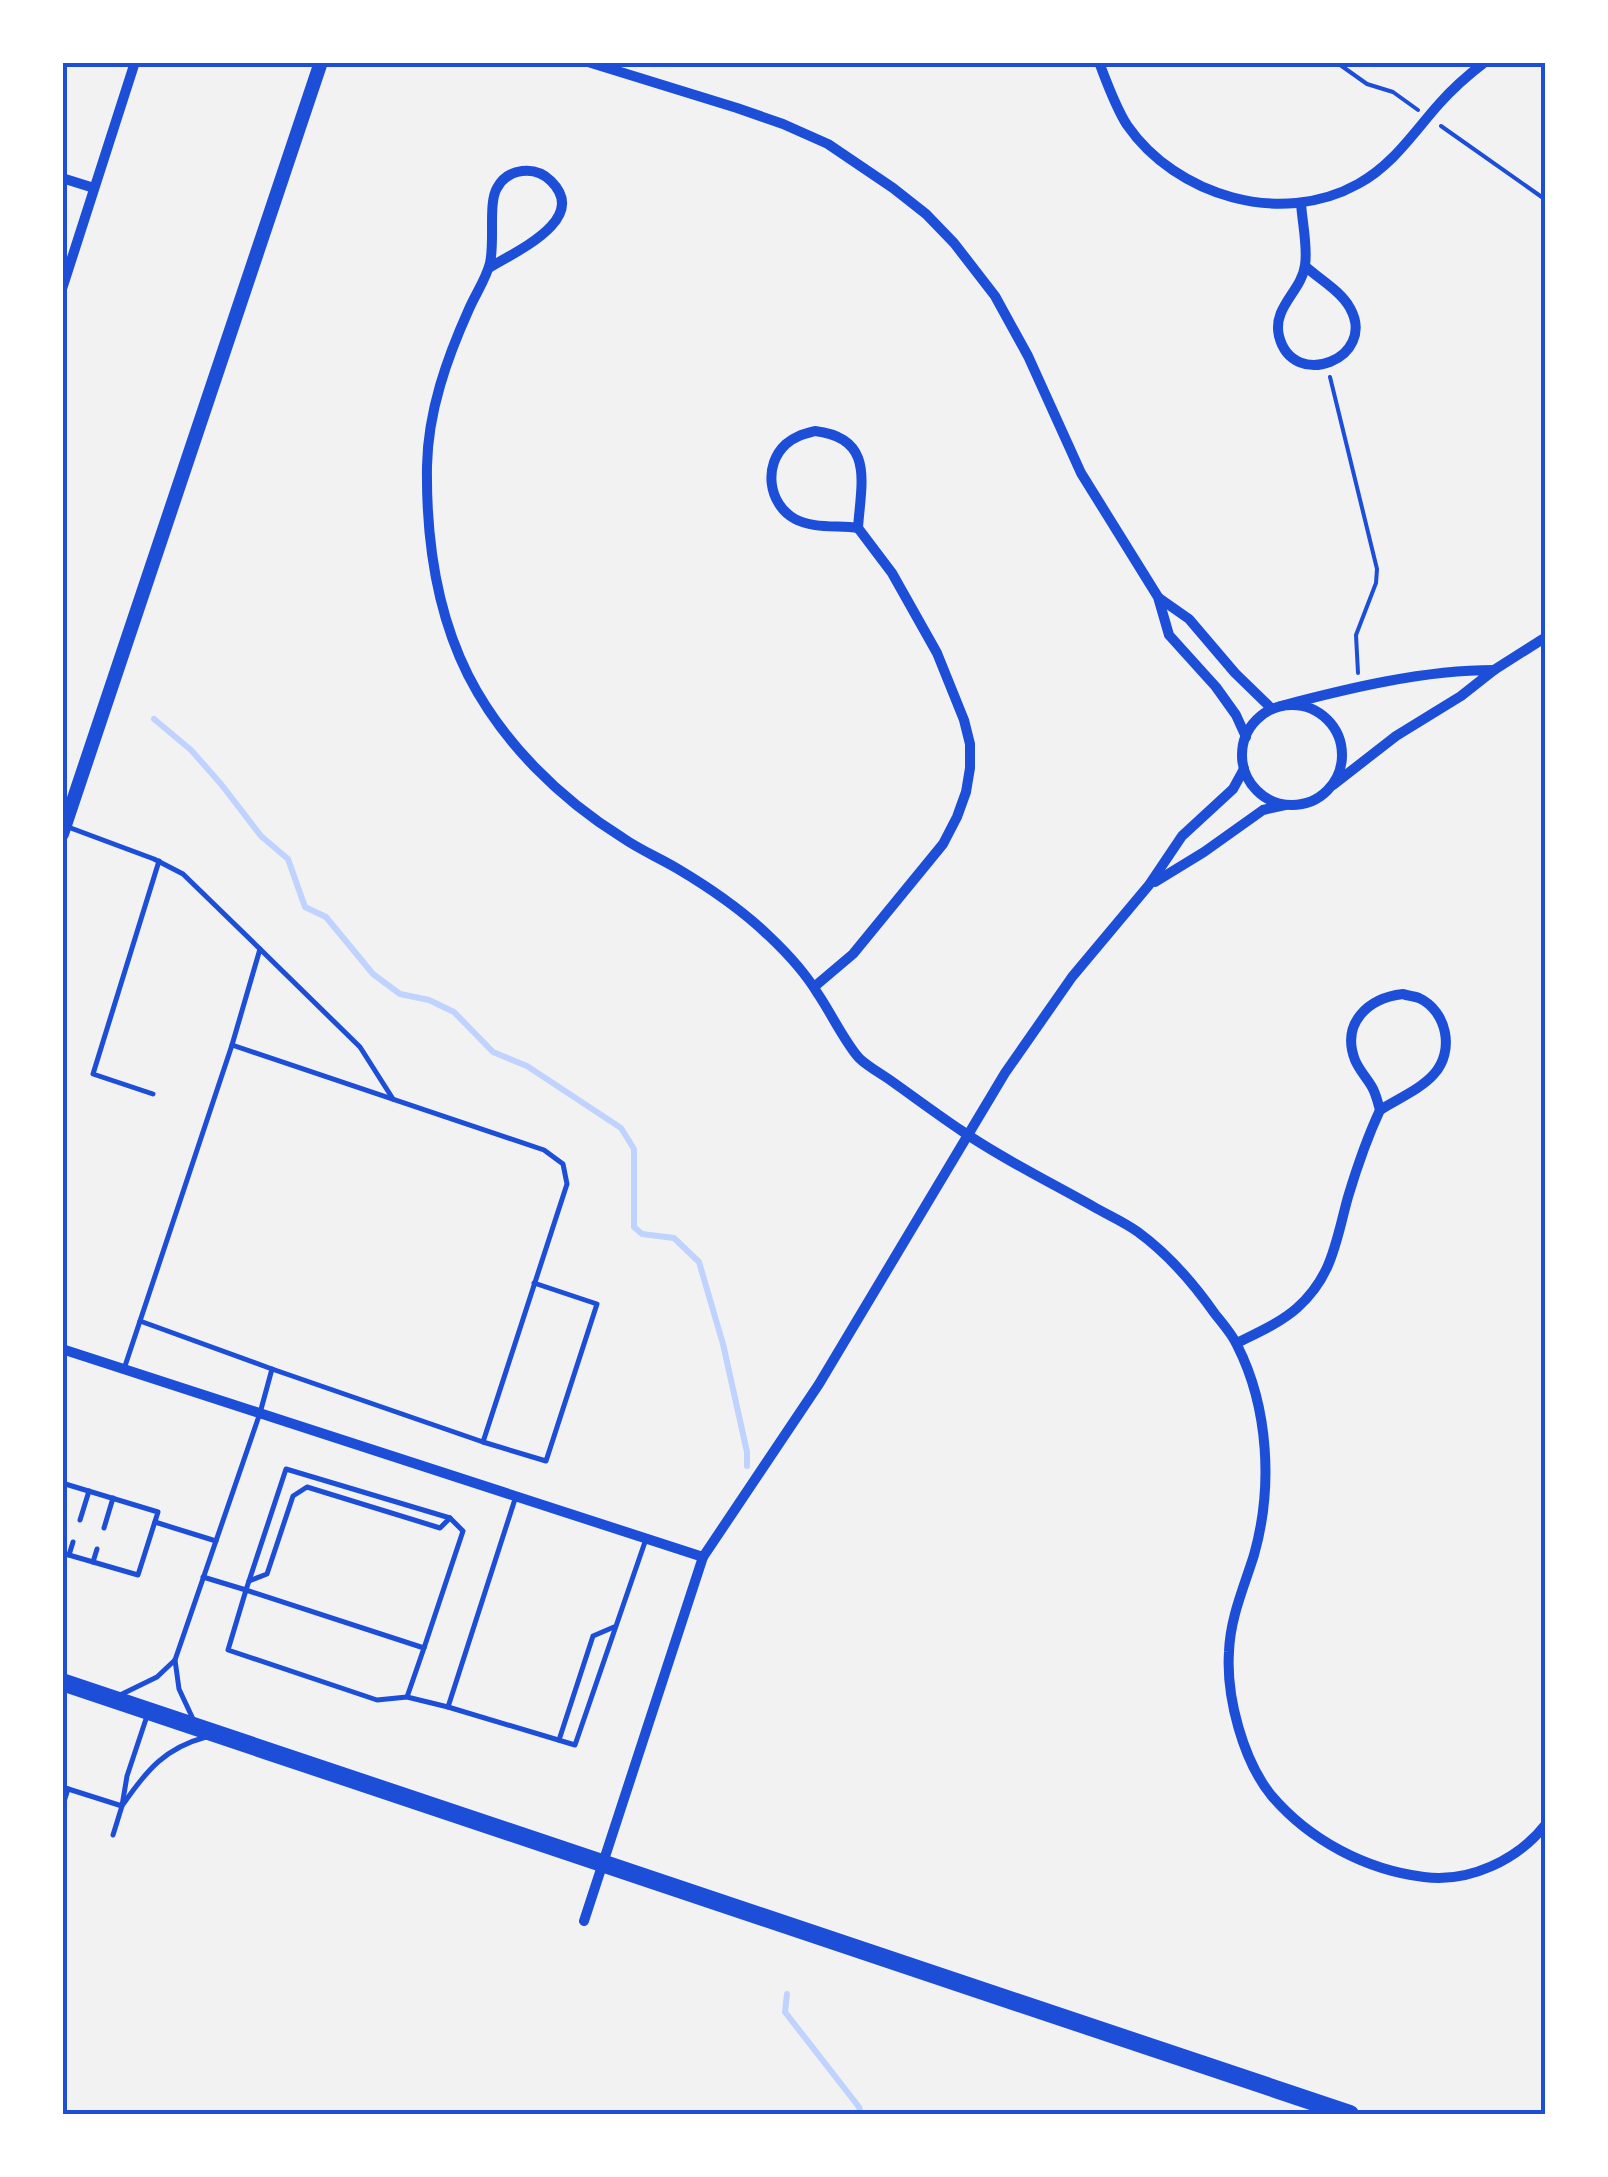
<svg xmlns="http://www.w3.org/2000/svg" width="1608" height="2177" viewBox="0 0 1608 2177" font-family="Ubuntu,sans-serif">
<rect width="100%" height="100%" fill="#f2f2f2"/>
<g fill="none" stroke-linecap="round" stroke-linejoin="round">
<g stroke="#bfd3fe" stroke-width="6">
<polyline points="154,719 191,750 221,784 261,836 288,859 305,907 326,917 373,974 400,994 429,1000 454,1012 493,1052 527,1066 621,1128 634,1149 634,1227 642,1234 674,1238 699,1262 723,1344 747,1452 747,1466"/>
<polyline points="787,1994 785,2012 859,2107 861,2114"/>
</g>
<g stroke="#1d4ed8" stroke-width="4">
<polyline points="1336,62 1367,84 1393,92 1418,110"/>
<polyline points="1441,126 1546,200"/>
<polyline points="1330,377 1377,569 1376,583 1356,635 1358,673"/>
</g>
<g stroke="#1d4ed8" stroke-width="5">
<polyline points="68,827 154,859 183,874 260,949"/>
<polyline points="232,1045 260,949 360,1047 393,1099"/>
<polyline points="153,1094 93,1074 159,861"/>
<polyline points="140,1321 272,1369"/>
<polyline points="483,1442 546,1461 597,1304 534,1283"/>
<polyline points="62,1483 158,1512 138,1575 62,1553"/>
<polyline points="516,1496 448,1707 575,1745 646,1539"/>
<polyline points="80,1520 89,1491"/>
<polyline points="155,1522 216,1541"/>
<polyline points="104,1528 113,1498"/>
<polyline points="69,1555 73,1542"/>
<polyline points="93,1562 97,1549"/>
<polyline points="203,1577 246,1590 286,1469 450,1518 463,1531 424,1648"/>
<polyline points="249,1581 267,1574 293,1496 307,1487 440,1528 450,1518"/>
<polyline points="175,1660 179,1689 193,1719"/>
<polyline points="118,1696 157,1677 175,1660 260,1413 272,1369 483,1442 567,1184 563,1164 544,1150 232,1045 124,1369"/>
<polyline points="407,1697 424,1648 246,1590 228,1650 377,1700 407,1697 448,1707"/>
<polyline points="559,1740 593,1636 614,1627"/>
<polyline points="62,1787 122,1806"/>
<path d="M124,1803c23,-33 41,-55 82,-66"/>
<polyline points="62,1808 68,1789"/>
<polyline points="113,1835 122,1806 127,1776 148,1713"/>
</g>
<g stroke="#1d4ed8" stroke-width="10">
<polyline points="588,62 737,108 783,124 828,144 893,188 926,214 954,243 995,296 1028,356 1081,473 1158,597 1169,635 1216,687 1236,715 1246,737"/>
<path d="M1099,62c8,21 16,44 28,63 49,71 154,102 231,59 35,-19 56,-52 81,-80 14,-16 29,-29 46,-42"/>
<polyline points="62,178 94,188"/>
<path d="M1301,203c1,18 7,44 4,62 -3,26 -33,42 -26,71 14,56 99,22 71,-28 -9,-17 -31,-29 -45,-42"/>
<path d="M489,268c25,-16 101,-48 62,-87 -16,-16 -43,-13 -54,7 -9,15 -2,53 -7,75 -4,16 -14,30 -21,46 -22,49 -41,102 -42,157 -1,71 9,145 41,209 34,67 92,124 155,163 17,12 37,20 55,31 32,19 64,41 91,67 18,17 37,38 49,58 13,19 26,47 41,64 8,8 21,15 31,22 24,17 48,35 72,51 42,29 88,51 132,76 14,8 30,15 44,25 30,22 56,52 77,82 8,10 17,20 22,31 32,63 36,143 17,210 -10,32 -24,63 -25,97 -3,45 14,108 42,143 38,45 95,75 153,82 45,6 94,-17 122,-53"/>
<polyline points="62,289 135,62"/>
<path d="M815,431c60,7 46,52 43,97 -19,-3 -45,1 -63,-9 -27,-15 -32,-54 -9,-75 9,-8 18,-10 29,-13z"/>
<polyline points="1159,598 1189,619 1235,673 1272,709"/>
<polyline points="1494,670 1546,637"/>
<circle cx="1292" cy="755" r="50"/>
<path d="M1281,706c68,-18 143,-36 213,-36l-33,26 -65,40 -63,49"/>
<polyline points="1155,882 1204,852 1263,810 1285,805"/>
<polyline points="814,987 853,954 943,844 957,817 966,792 970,768 970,744 964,720 937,653 892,573 858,528"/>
<path d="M1403,994c5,2 11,2 16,4 28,13 36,53 15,76 -13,15 -37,25 -54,36 -2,-7 -4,-16 -8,-23 -5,-9 -13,-17 -17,-27 -14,-37 13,-62 48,-66z"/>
<path d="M1237,1343c20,-10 43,-20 60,-35 36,-32 39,-68 51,-111 9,-30 19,-59 32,-87"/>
<polyline points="62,1349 703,1557"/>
<polyline points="584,1921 703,1557 819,1384 1005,1073 1072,977 1149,885 1182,836 1233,789 1244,769"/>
</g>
<polyline stroke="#1d4ed8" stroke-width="14" points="62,834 321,62"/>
<polyline stroke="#1d4ed8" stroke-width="18" points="62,1682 1350,2114"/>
</g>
<rect width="1608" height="2177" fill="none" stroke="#ffffff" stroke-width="130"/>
<rect x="65" y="65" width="1478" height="2047" fill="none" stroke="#1d4ed8" stroke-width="4"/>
</svg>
